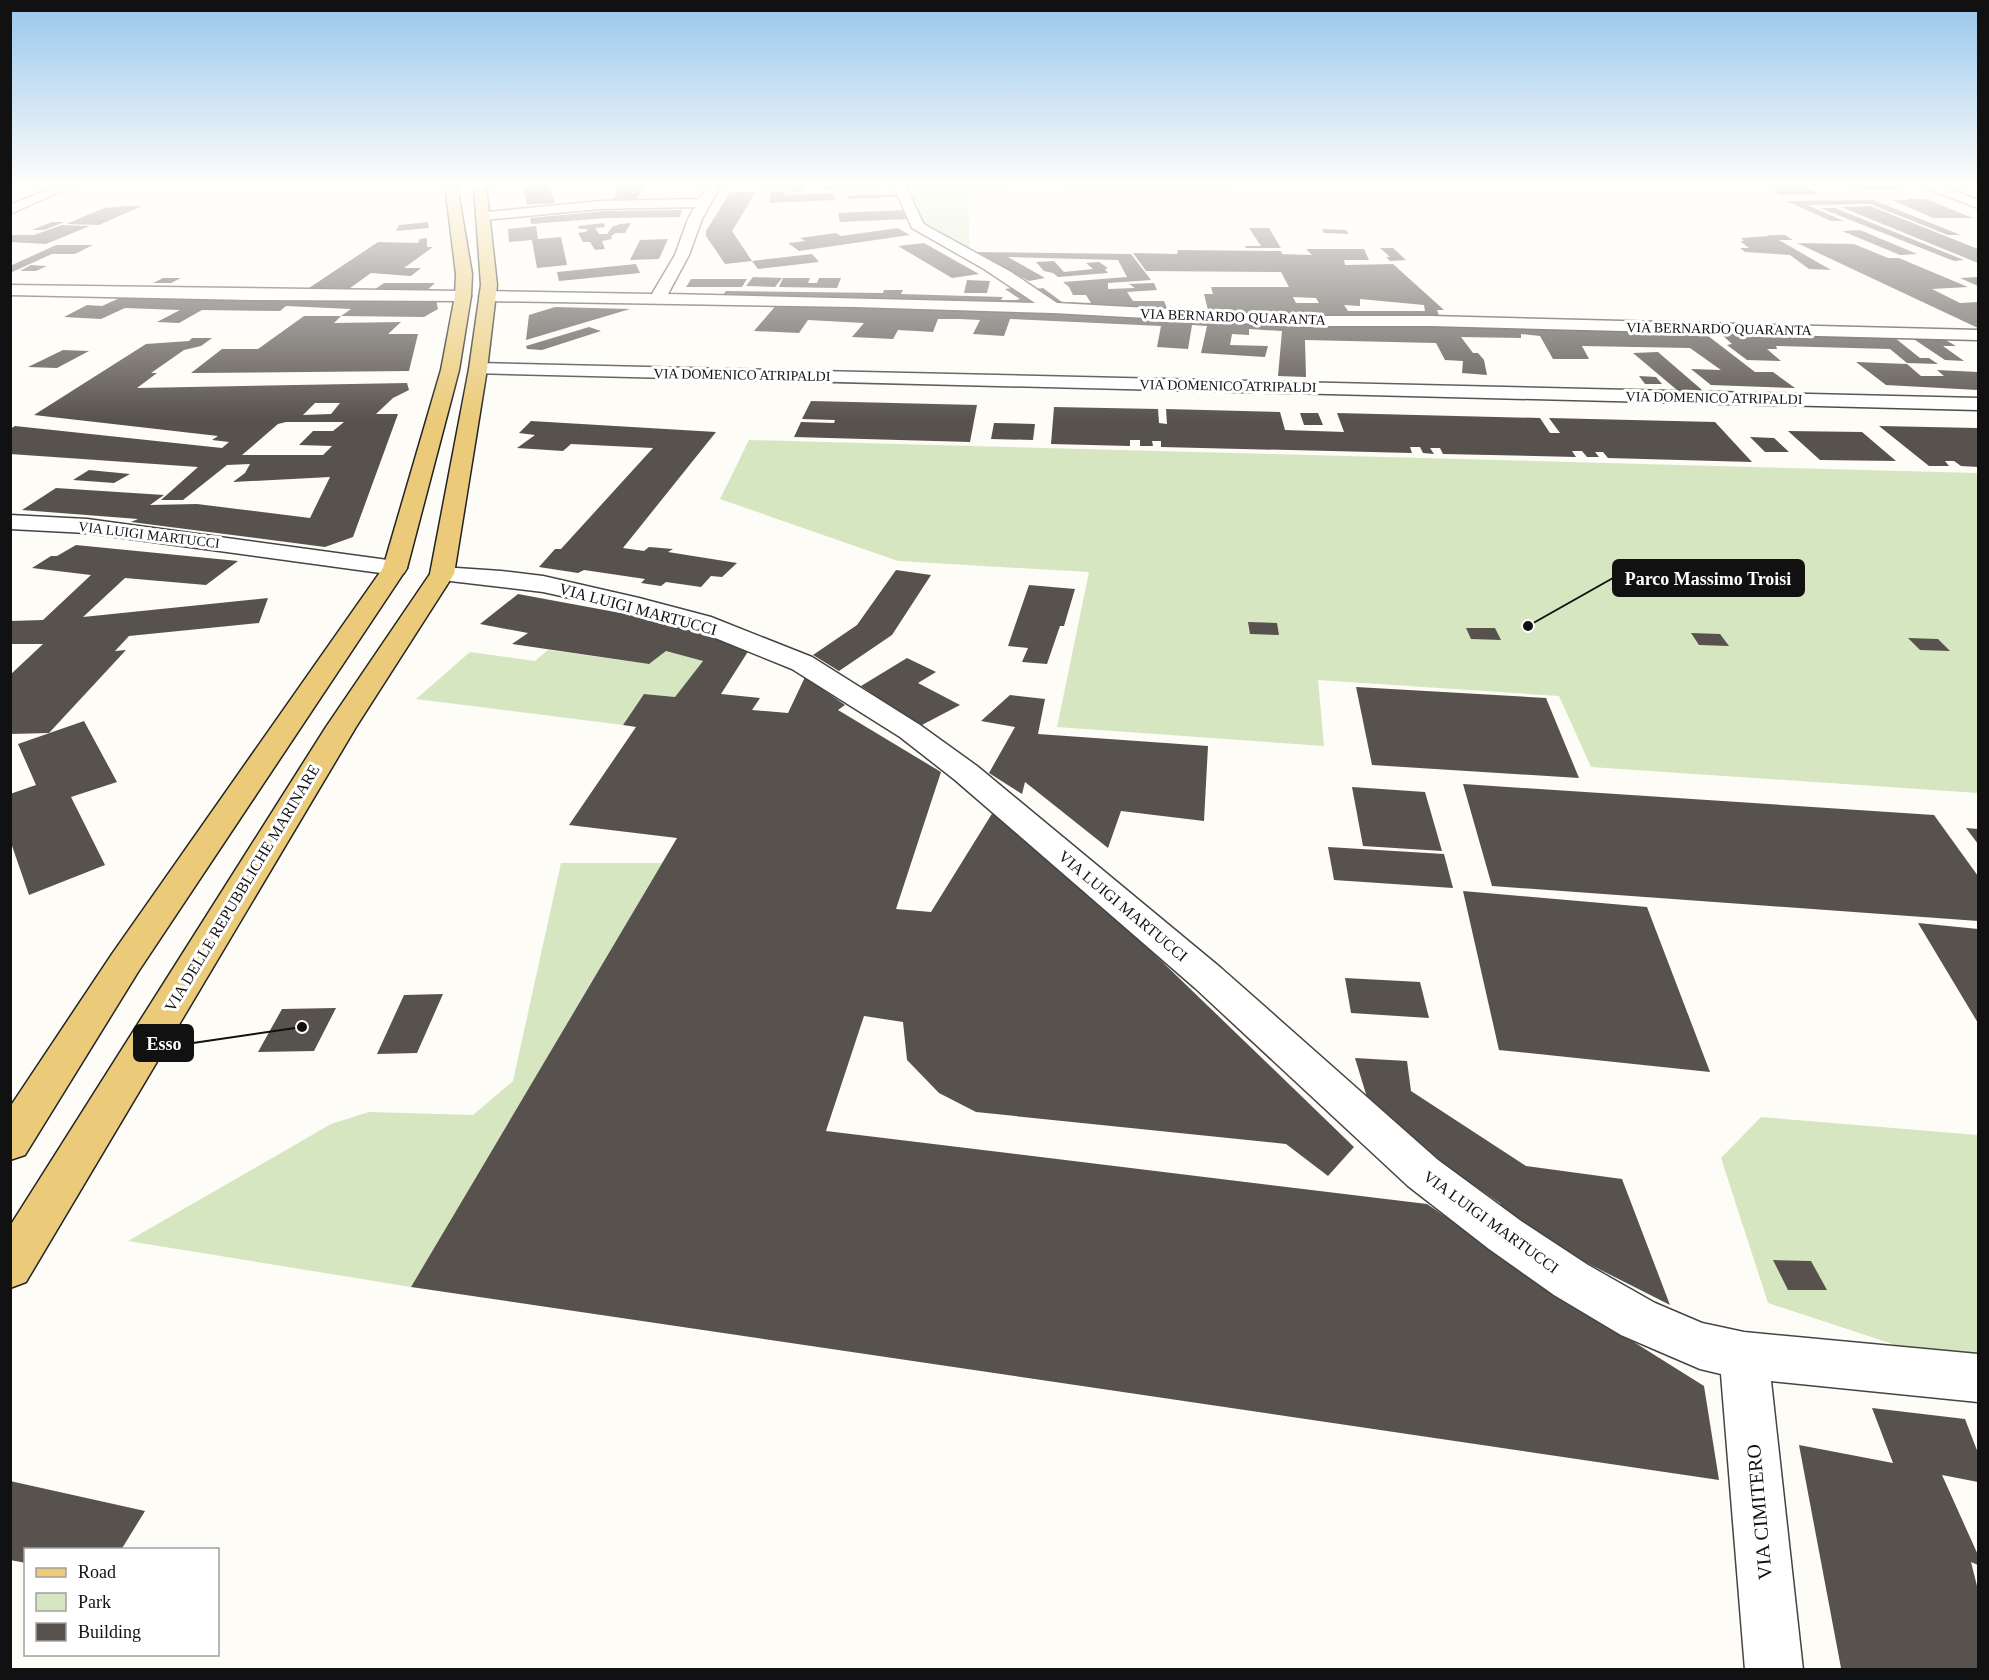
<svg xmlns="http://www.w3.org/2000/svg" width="1989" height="1680" viewBox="0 0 1989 1680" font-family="'Times New Roman',serif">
<rect width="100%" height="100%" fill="#fefcf6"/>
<g fill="#d6e6c1">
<polygon points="975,185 1012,185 968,198 970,252 931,230 922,221 909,194 916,194 913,190 949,189"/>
<polygon points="1066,185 1228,185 1227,188 1067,187"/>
<polygon points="749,440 1978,473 1978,793 1591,767 1559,696 1318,680 1324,746 1057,727 1089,572 898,561 720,499"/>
<polygon points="548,650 649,664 666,651 703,661 675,697 644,694 623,725 416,699 470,652 535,661"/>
<polygon points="561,863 662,863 411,1287 128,1241 331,1124 369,1112 473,1115 513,1081"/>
<polygon points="1761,1117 1978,1135 1978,1358 1926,1355 1768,1303 1721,1158"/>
</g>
<g fill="#58524e" fill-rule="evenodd">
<polygon points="522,185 549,185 555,203 527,205"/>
<polygon points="644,185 637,199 613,199 619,186"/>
<polygon points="788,185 806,185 804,191 792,191 794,187 787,187"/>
<polygon points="873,185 874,187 825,189 823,186"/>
<polygon points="907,185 945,185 945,187 908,188"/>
<polygon points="1768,185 1800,185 1820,194 1781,195 1774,192 1782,191"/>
<polygon points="1853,185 1888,185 1901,190 1864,190"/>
<polygon points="786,191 785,195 834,193 835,200 769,203 771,192"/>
<polygon points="730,192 756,192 732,231 752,261 812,254 819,262 758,269 752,261 725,264 706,236 706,231"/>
<polygon points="895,194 897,197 849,199 848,196"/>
<polygon points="1907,199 1926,199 1973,218 1933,218 1892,200 1909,200"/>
<polygon points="1873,200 1961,235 1948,235 1870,204 1807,205 1844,221 1831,221 1786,201"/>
<polygon points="128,206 142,206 99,225 66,224 104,208"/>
<polygon points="1870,206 1978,249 1978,263 1841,207"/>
<polygon points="1820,208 1835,208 1964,260 1954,261"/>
<polygon points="682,210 680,217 606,218 531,224 530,218 605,211"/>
<polygon points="904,210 908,219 840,222 838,213"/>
<polygon points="52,222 65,222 44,230 32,230"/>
<polygon points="428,222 429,228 396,231 399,225"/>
<polygon points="604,223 605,227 595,228 599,234 607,234 612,227 620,224 631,223 625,233 616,233 611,236 612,239 602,241 605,249 595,250 590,242 583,242 578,233 586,232 588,229 579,229 578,226"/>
<polygon points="62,225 90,226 46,244 10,242 10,235 34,235"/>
<polygon points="536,226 538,239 561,237 567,265 537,268 532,240 509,242 508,229"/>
<polygon points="898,228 910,235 799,251 788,243 805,241 800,238 836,233 841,236"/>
<polygon points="1249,228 1269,228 1281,248 1246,248 1245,246 1261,246"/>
<polygon points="1322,229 1346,230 1349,234 1324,233"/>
<polygon points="1860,230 1917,254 1900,255 1842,231"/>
<polygon points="1768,235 1785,235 1793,240 1779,240 1831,270 1809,269 1790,255 1745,252 1740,248 1749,248 1740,241 1744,241 1741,238 1769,236"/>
<polygon points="427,238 427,247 433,247 404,268 421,268 411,276 371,273 343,293 303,292 378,242 418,243 420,239"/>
<polygon points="668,239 659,259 630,260 640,240"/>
<polygon points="924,243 979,274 952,278 898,246"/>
<polygon points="1797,243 1854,244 1888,258 1899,258 1968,287 1932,289 1960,303 1978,302 1978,328"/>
<polygon points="56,245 93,245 75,254 52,254 10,273 10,266"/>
<polygon points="1380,248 1393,248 1406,260 1390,261 1386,257 1390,257"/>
<path d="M1306,249h58l5,11h-25l1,5 48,-1 51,46h-7l3,8h-122v-3l-17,-1 4,4 -85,-4 -12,-4 -4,-16h9l-2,-7h78l-8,-15 -135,-1 -13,-18 44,1 1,-4 103,1 1,3 30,1zM1293,297l23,1 3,5h-23zM1360,299l64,6 1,6h-77l-4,-6 16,1z"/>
<polygon points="974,252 1131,254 1151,280 1108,283 1108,289 1135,288 1129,284 1154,283 1157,290 1127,292 1133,301 1164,301 1169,313 1062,307 1036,289 1043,288 1062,302 1091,303 1086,295 1073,295 1069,287 1063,282 1127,277 1118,260 1008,257 1045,278 1029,281"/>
<polygon points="1054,261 1064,272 1093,269 1086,263 1099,262 1108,268 1105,269 1108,273 1058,277 1053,273 1044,271 1036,262"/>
<polygon points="636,264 640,273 559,281 557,272"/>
<polygon points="31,265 47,266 36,271 20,271"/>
<polygon points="753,277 782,278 775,287 746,286"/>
<polygon points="1978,277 1978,286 1960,278"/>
<polygon points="163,278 181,278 171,283 153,283"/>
<polygon points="783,278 810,278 808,283 817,283 819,278 841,278 837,288 779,287"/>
<polygon points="691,279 747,279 742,287 686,287"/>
<polygon points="967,280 990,281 987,293 964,293"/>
<polygon points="384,283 435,283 424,293 371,292"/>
<polygon points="1020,287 1040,302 1028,306 721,297 726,291 883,293 884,290 903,290 901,294 1003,297 1001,300 1016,300 1020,299 1005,289"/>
<polygon points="124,296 364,299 361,301 412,302 414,299 436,299 438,309 424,317 341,316 351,309 286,306 280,311 202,310 179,323 157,322 180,310 125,308 101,319 64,317 87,305 102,306"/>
<polygon points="778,303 1206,320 1703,332 1755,372 1773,372 1795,388 1711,385 1691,369 1721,370 1690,348 1582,346 1589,359 1553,359 1540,336 1521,334 1521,338 1461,337 1473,353 1478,353 1484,360 1487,375 1462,373 1463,361 1445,360 1436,343 1305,340 1306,377 1278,376 1282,331 1249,329 1249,335 1232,334 1230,345 1268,346 1265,357 1201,353 1207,326 1192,325 1188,349 1157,347 1161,326 1010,319 1004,336 973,334 980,320 960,319 938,319 933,332 898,330 893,339 852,337 864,323 808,320 799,333 754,331"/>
<polygon points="555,307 630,309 526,340 529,315"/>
<polygon points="304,316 341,316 334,323 401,322 388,334 418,334 409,371 191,373 222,349 258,349"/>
<polygon points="589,327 601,331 542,350 527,349 526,346"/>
<polygon points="1720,333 1895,338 1920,358 1929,358 1938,364 1907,363 1890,349 1776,346 1777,349 1767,349 1781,361 1747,360 1727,345 1732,344"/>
<path d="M192,338h20l-11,8 -17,4 -33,23h6l-20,15 270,-5 2,7 -16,8 -17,16h22l-45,123 -28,10 -194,-25 7,-3 -116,-9 34,-22 108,7 -14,10 47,-1 113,14 20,-41 -97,5 12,-9 5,-9 -23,1 -44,35h-22l37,-33 -188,-13v-25l5,-3 207,22 7,-6 -17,-2 6,-4 -184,-21 112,-71 43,-3zM315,403h25l-9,11 -28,1zM286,422h58l-11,9h-20l-14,14 33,1 -9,9h-81l36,-31z"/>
<polygon points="1912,338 1942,338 1956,346 1943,346 1964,361 1945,360"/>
<polygon points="63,350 89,351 57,368 28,367"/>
<polygon points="1658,352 1702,390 1677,390 1633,353"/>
<polygon points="1856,362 1907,364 1921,376 1944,376 1937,370 1978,372 1978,390 1886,385"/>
<polygon points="1639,376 1656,377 1662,384 1645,384"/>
<polygon points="811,401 977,405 970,442 794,437 801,422 834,423 835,420 802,419"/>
<polygon points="1054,407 1158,409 1159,423 1167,424 1166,409 1280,412 1285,430 1344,432 1337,413 1540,418 1550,433 1560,433 1549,418 1715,422 1752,462 1608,458 1603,452 1595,452 1599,457 1587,457 1582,451 1572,451 1576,457 1443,454 1440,448 1430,448 1434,454 1423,453 1420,447 1410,447 1412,453 1161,447 1161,441 1152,441 1153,446 1140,446 1140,440 1130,440 1130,446 1051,444"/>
<polygon points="1300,413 1318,413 1323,425 1304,425"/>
<polygon points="531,421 716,432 623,548 644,551 649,547 673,549 668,552 737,563 722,577 711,576 701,587 666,582 661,586 641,583 645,579 584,570 578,573 539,567 555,549 561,549 653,448 571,444 563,451 517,448 535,435 519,433"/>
<polygon points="994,423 1035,424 1033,440 991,439"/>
<polygon points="1879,426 1978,428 1978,467 1961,466 1954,461 1945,461 1949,466 1929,466"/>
<polygon points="1788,431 1862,432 1896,461 1820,460"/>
<polygon points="1750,437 1774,438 1789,452 1765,452"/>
<polygon points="89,470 130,474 114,483 73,480"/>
<polygon points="76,545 238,561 206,585 125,578 83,617 268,598 259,623 129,636 115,651 126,650 49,733 10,734 10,675 43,644 10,644 10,621 43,620 91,575 32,568 51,556 57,556"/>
<polygon points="896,570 931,575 892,635 839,671 813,655 857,625"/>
<polygon points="1029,585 1075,589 1064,626 1060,626 1047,664 1022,662 1028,648 1008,646"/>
<polygon points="518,594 626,614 683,628 749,650 721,694 760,698 752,710 788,713 805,677 845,705 838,710 941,772 896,909 931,912 993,812 1091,893 1354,1147 1328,1176 1286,1144 976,1112 939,1093 907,1060 903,1022 864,1016 826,1131 1427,1204 1578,1307 1704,1386 1719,1480 411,1287 677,838 569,825 636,727 623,725 644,694 675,697 703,661 666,651 649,664 512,644 528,633 480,624"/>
<polygon points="1248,622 1277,623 1279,635 1250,634"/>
<polygon points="1466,628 1495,628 1501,640 1471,639"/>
<polygon points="1691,633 1720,634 1729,646 1699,645"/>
<polygon points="1908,638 1938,639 1950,651 1920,650"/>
<polygon points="907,658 936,672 918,683 960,705 920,726 861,686"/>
<polygon points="1356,687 1546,698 1579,778 1372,765"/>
<polygon points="1010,695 1045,699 1038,734 1208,746 1204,821 1121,811 1108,848 1025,782 1022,794 989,773 1015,727 981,721"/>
<polygon points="84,721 117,782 71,797 105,865 29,895 10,840 10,794 36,785 18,744"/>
<polygon points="1463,784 1934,815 1978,876 1978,921 1492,886"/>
<polygon points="1352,787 1425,792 1442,851 1363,846"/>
<polygon points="1966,828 1978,829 1978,844"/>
<polygon points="1328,847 1444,854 1453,888 1334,880"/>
<polygon points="1463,891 1647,907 1710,1072 1499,1050"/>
<polygon points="1918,923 1978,929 1978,1023"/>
<polygon points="1345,978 1420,982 1429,1018 1351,1013"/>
<polygon points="443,994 417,1053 377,1054 404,995"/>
<polygon points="336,1008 314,1051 258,1052 282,1009"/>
<polygon points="1355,1058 1407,1061 1411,1091 1526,1166 1622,1179 1670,1305 1583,1261 1497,1208 1501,1204 1372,1114"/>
<polygon points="1773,1260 1811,1261 1827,1290 1788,1290"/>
<polygon points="1872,1408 1965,1419 1978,1453 1978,1482 1942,1475 1978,1555 1978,1565 1971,1562 1978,1590 1978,1670 1841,1668 1799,1445 1893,1463"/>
<polygon points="10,1481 145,1511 121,1550 26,1550 26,1563 10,1560"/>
</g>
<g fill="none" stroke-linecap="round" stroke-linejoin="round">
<defs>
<g id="minor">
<polygon points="59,185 75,185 10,214 10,205"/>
<polygon points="709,185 717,185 719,188 702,219 689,255 668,294 1035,303 984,269 912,228 893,185 905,185 923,223 927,226 1011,272 1057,303 1297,316 1430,316 1978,330 1978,340 1430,326 1297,326 1053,313 855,307 487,301 479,296 487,291 652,294 675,255 688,219 695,207 599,209 483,220 476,216 478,213 599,201 700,199"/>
<polygon points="1923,185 1940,185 1978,200 1978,208 1925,188"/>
<polygon points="10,285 463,291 471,296 463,301 251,300 10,295"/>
<polygon points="478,363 1978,398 1978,410 472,373 469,369 472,365"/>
<polygon points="10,515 87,519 395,561 404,563 407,568 404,573 395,575 87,533 10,529"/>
<polygon points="442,567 501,571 543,576 639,598 711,617 812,657 920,725 977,766 1221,968 1438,1160 1521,1221 1588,1265 1655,1303 1702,1323 1744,1332 1978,1354 1978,1402 1771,1381 1803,1670 1745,1670 1721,1374 1700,1369 1621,1335 1554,1295 1489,1249 1408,1186 1195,988 955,780 900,737 792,669 693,629 634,612 543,592 433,579 430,574 433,569"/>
</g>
<g id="major">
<polygon points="445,185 457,185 472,274 471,296 459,370 407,568 138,972 25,1155 10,1160 10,1107 112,954 383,568 441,370 455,296 456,274"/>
<polygon points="474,185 486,185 497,285 487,369 454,574 356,727 26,1282 10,1288 10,1226 326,727 430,574 469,369 481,285"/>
</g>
</defs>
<use href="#minor" stroke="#444" stroke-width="3"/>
<use href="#major" stroke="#222" stroke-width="3"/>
<use href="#minor" fill="#fff" fill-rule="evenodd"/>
<use href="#major" fill="#ebcb79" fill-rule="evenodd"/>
</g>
<linearGradient id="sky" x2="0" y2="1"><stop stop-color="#97c6ec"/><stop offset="0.44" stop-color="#fffefb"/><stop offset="1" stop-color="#fffefb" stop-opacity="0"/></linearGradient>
<rect width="1989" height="420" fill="url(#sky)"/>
<g text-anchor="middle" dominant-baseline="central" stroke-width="6" stroke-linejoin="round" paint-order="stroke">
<g font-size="14" fill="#111" stroke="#fff">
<text transform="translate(1233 317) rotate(2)">VIA BERNARDO QUARANTA</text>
<text transform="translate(1719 329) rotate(1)">VIA BERNARDO QUARANTA</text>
<text transform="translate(742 375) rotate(1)">VIA DOMENICO ATRIPALDI</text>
<text transform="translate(1228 386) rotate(1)">VIA DOMENICO ATRIPALDI</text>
<text transform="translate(1714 398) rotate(1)">VIA DOMENICO ATRIPALDI</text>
<text transform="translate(149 535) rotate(7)">VIA LUIGI MARTUCCI</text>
</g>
<g font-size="16" fill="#111" stroke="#fff">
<text transform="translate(638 609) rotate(15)">VIA LUIGI MARTUCCI</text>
<text transform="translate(242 888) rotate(-59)">VIA DELLE REPUBBLICHE MARINARE</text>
<text transform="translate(1123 906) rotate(40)">VIA LUIGI MARTUCCI</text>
<text transform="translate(1491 1222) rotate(36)">VIA LUIGI MARTUCCI</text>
</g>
<g font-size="20" fill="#111" stroke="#fff">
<text transform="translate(1759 1512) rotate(-95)">VIA CIMITERO</text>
</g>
</g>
<path fill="none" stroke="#111" stroke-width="2" d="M1528 626L1613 578M302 1027L193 1043"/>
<g fill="#111" stroke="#fff" stroke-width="2">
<circle cx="1528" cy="626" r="6"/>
<circle cx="302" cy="1027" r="6"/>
</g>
<g fill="#111" stroke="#111" stroke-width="2">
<rect x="1613" y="560" width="191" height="36" rx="6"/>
<rect x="134" y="1025" width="59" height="36" rx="6"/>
</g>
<g font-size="18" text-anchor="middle" font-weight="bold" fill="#fff">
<text x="1708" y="585">Parco Massimo Troisi</text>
<text x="164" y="1050">Esso</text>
</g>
<rect width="1989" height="1680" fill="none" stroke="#111111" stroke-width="24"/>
<rect x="24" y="1548" width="195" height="108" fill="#ffffff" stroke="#a0a0a0" stroke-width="1.5"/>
<rect x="36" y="1568" width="30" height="9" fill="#ebcb79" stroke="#a0a0a0" stroke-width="1.5"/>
<text x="78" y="1578" font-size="18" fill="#111111">Road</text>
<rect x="36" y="1593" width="30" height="18" fill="#d6e6c1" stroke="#a0a0a0" stroke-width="1.5"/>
<text x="78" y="1608" font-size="18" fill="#111111">Park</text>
<rect x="36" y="1623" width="30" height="18" fill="#58524e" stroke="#a0a0a0" stroke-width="1.5"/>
<text x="78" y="1638" font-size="18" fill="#111111">Building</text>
</svg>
